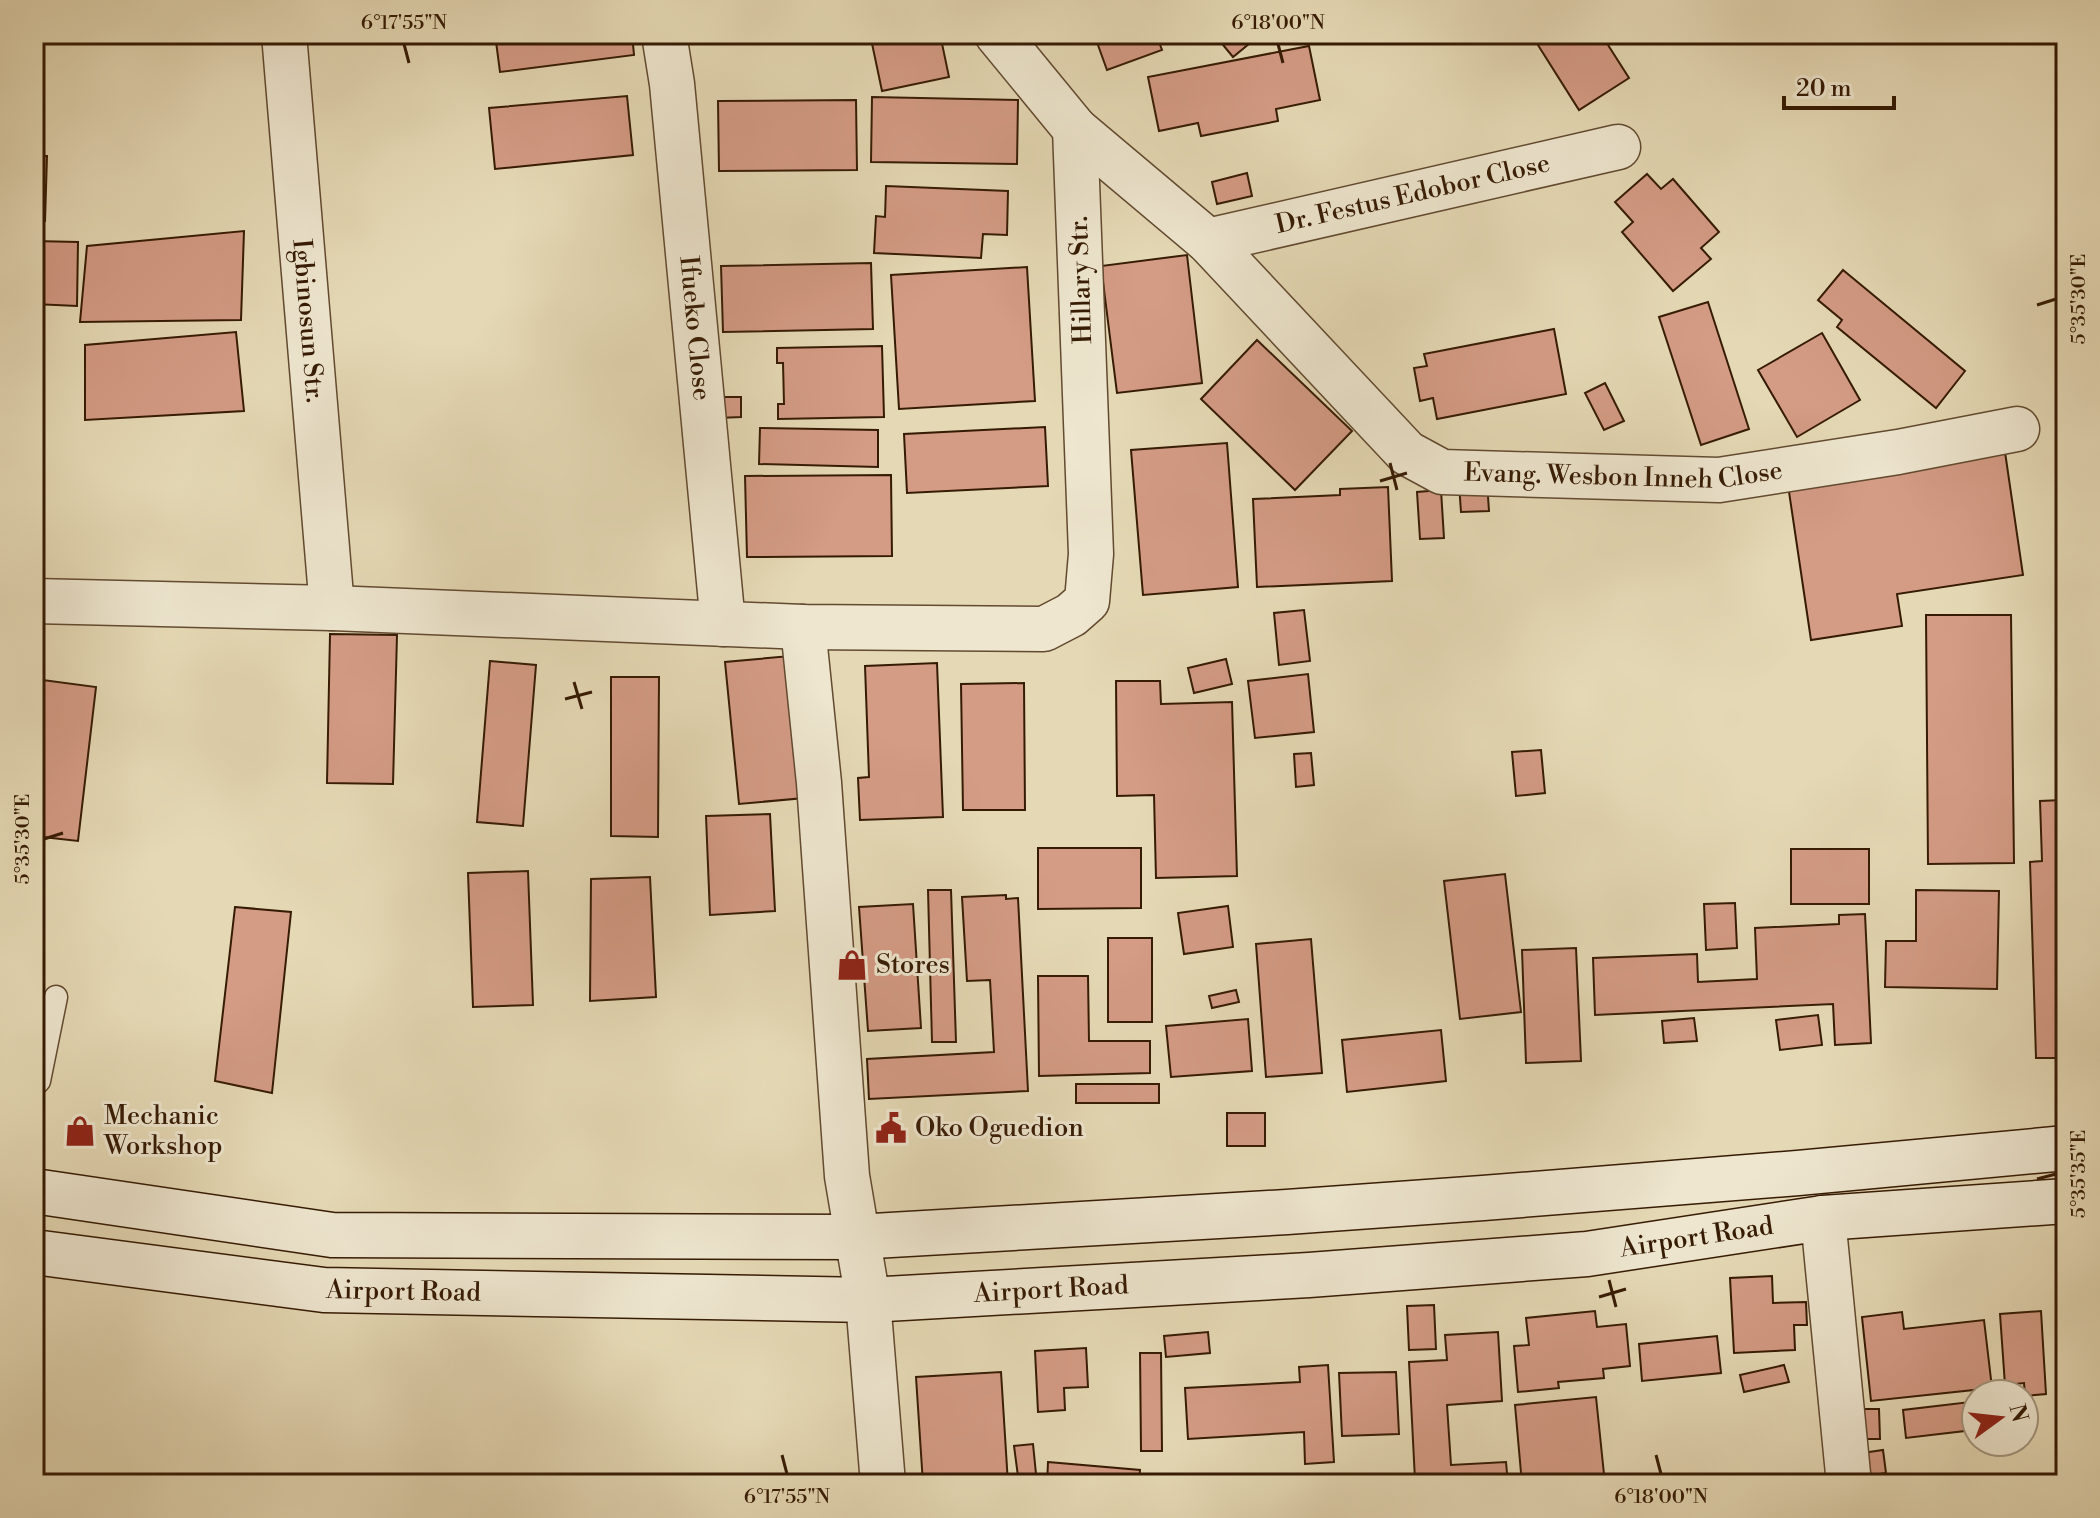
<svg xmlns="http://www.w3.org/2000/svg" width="2100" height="1518" viewBox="0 0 2100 1518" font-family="'Libre Bodoni',serif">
<rect width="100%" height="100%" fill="#e5d9b5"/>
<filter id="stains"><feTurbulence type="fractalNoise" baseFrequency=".0025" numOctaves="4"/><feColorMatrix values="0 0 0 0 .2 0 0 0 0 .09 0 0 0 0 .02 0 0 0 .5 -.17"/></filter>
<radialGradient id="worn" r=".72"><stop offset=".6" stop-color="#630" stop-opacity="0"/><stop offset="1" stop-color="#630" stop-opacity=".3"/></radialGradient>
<g fill="#d49b85" stroke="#361b04" stroke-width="2">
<polygon points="495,34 632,34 634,55 500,72"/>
<polygon points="870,34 940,34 949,77 882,91"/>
<polygon points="1094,34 1156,34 1162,50 1107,70"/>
<polygon points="1214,34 1261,34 1233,57"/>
<polygon points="1531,34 1601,34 1629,78 1579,110"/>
<polygon points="1309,46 1320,100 1276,109 1278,121 1201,136 1198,123 1159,131 1148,77"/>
<polygon points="627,96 633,155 495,169 489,108"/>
<polygon points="872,97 1018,100 1017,164 871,162"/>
<polygon points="856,100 857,170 719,171 718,101"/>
<polygon points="34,156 47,156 45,221 34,220"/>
<polygon points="1247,173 1252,196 1217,204 1212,182"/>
<polygon points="1647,174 1661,189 1673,179 1719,232 1701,248 1711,259 1673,291 1622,232 1633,222 1615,202"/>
<polygon points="886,186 1008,191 1007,235 983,234 981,258 874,253 876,216 885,217"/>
<polygon points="244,231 241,320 80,322 87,246"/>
<polygon points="34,241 78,242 77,306 34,304"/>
<polygon points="1187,255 1202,383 1117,393 1101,266"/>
<polygon points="871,263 873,329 723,332 721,266"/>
<polygon points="1027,267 1035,401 899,409 891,275"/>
<polygon points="1843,270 1965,371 1936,408 1837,327 1842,320 1818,300"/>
<polygon points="1708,302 1749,429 1701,445 1659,317"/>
<polygon points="1554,329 1566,394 1437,419 1433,398 1420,401 1414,368 1427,366 1424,354"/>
<polygon points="236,332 244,411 85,420 85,345"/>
<polygon points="1822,333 1860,400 1797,437 1758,370"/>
<polygon points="1257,340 1352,431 1295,490 1201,399"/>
<polygon points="882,346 884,417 778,419 778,404 784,404 783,363 777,363 777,348"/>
<polygon points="1605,383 1624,421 1604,430 1585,393"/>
<polygon points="718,397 741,397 741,417 718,418"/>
<polygon points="1045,427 1048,486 907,493 904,434"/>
<polygon points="760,428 878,430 878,467 759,464"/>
<polygon points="1227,443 1238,587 1143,595 1131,450"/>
<polygon points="2005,452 2023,575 1897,594 1902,626 1811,640 1788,485"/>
<polygon points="891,475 892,556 747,557 745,476"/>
<polygon points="1487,482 1489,511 1461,512 1459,484"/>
<polygon points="1388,487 1392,581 1257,587 1253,499 1340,495 1340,489"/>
<polygon points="1441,490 1444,538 1420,539 1417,492"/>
<polygon points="1304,610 1310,661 1279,665 1274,613"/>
<polygon points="1926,615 2011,615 2014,863 1928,864"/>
<polygon points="330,634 397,635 393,784 327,783"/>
<polygon points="790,656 804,798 739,804 725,662"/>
<polygon points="1226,659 1232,684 1194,693 1188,668"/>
<polygon points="490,661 536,665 523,826 477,822"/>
<polygon points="937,663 943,817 860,820 858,778 869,777 865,666"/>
<polygon points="1308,674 1314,732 1255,738 1248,681"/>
<polygon points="611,677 659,677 658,837 611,836"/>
<polygon points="35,679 96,687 78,841 34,836"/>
<polygon points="1116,681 1160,681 1161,704 1232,702 1237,876 1156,878 1154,795 1117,796"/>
<polygon points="1024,683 1025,810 963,810 961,684"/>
<polygon points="1541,750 1545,793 1516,796 1512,752"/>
<polygon points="1311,753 1314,785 1296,787 1294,754"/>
<polygon points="2062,800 2064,860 2066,860 2066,1058 2036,1058 2030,862 2042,861 2040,801"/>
<polygon points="770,814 775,911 710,915 706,816"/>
<polygon points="1038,848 1141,848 1141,908 1038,909"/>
<rect x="1791" y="849" width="78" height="55"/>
<polygon points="528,871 533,1005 473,1007 468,873"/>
<polygon points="1505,874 1521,1012 1460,1019 1444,881"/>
<polygon points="650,877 656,997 590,1001 591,879"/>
<polygon points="928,890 951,890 956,1042 932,1042"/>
<polygon points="1916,890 1999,891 1997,989 1885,987 1886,941 1916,941"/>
<polygon points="1006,895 1006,899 1018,898 1028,1091 869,1099 867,1059 994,1052 990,980 967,981 962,897"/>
<polygon points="1735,903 1737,948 1706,950 1704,904"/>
<polygon points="913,904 921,1028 868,1031 859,907"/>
<polygon points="1228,906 1233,947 1184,954 1178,913"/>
<polygon points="235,907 291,912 272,1093 215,1081"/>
<polygon points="1865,914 1871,1043 1835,1045 1833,1004 1595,1015 1593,958 1697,954 1698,982 1757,979 1755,928 1839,924 1839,915"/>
<rect x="1108" y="938" width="44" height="84"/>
<polygon points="1311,939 1322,1073 1266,1077 1256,944"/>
<polygon points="1576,948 1581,1061 1526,1063 1522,950"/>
<polygon points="1038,976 1088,976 1089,1041 1150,1041 1150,1073 1039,1076"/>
<polygon points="1236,990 1239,1002 1212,1008 1209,996"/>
<polygon points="1818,1015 1822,1045 1780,1050 1776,1020"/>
<polygon points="1694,1018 1697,1041 1664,1043 1662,1021"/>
<polygon points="1248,1019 1252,1071 1171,1077 1166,1026"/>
<polygon points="1441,1030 1446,1081 1347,1092 1342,1040"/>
<rect x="1076" y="1084" width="83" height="19"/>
<rect x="1227" y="1113" width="38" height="33"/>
<polygon points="1772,1276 1773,1303 1806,1302 1807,1325 1794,1325 1795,1350 1734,1353 1730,1278"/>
<polygon points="1434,1305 1436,1349 1409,1350 1407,1306"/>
<polygon points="2059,1306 2066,1306 2066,1343 2062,1344"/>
<polygon points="1595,1311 1597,1327 1626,1324 1630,1366 1603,1369 1604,1378 1558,1382 1559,1388 1518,1392 1514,1346 1529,1345 1526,1318"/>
<polygon points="2041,1311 2046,1394 2025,1396 2024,1383 2005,1385 2000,1314"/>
<polygon points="1902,1312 1904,1329 1984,1320 1992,1388 1871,1401 1862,1317"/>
<polygon points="1208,1332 1210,1353 1166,1357 1164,1336"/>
<polygon points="1498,1332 1502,1401 1447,1405 1451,1465 1506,1462 1508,1484 1450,1484 1449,1478 1415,1480 1409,1362 1447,1360 1445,1335"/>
<polygon points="1717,1336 1721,1373 1642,1381 1639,1344"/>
<polygon points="1086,1348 1088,1387 1064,1388 1065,1410 1038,1412 1035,1351"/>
<polygon points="1140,1353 1161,1353 1162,1451 1141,1451"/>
<polygon points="1328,1365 1334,1462 1305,1464 1304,1432 1188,1439 1185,1388 1300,1382 1299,1367"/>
<polygon points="1784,1365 1789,1382 1744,1392 1740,1375"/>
<polygon points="1001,1372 1008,1484 923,1484 916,1377"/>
<polygon points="1396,1372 1399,1434 1342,1436 1339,1373"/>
<polygon points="1596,1397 1605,1484 1522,1484 1515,1405"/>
<polygon points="1970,1402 1973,1430 1906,1438 1903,1410"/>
<polygon points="1862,1409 1879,1409 1880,1439 1862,1439"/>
<polygon points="1033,1444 1037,1484 1019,1484 1014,1446"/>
<polygon points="1883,1450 1886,1473 1865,1476 1862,1453"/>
<polygon points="1048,1462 1140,1470 1139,1484 1047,1484"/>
</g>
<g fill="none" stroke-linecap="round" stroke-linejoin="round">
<defs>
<polyline id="lane" points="34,1086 39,1081 56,997"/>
<g id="street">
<path id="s1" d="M284,34l48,574"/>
<path id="s2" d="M664,34l8,50 51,540"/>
<path id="s3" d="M1075,129l133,112 199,212 35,19 277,8 179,-28 119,-23"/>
<path id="s4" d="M1208,241l410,-94"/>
<polyline points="34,601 332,608 803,627 1044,629 1071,615 1087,601 1091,554 1075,129 997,34"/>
<polyline points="803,627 819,783 847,1176 868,1300 883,1484"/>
<polyline points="1823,1218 1849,1484"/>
</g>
<g id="secondary">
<polyline points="34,1191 332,1235 856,1237 1287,1212 1483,1198 1798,1173 2066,1148"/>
<path id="s5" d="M34,1252l290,38 544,10 441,-25 278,-21 236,-36 243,-17"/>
</g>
</defs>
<use href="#lane" stroke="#624a30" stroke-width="25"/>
<use href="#street" stroke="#624a30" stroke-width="47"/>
<use href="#secondary" stroke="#361b04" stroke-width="47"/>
<use href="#lane" stroke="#eee6cf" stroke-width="22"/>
<use href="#street" stroke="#eee6cf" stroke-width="44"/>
<use href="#secondary" stroke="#eee6cf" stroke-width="44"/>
</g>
<path fill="none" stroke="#361b04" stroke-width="3" d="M404,44l5,19M1278,44l5,19M2037,305l19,-6M1390,463l7,27M1380,481l27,-8M574,682l8,27M565,699l27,-7M44,839l19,-6M2037,1179l19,-5M1609,1280l7,27M1599,1297l27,-8M782,1455l5,19M1656,1455l5,19"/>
<defs>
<symbol id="shop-bare" viewBox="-9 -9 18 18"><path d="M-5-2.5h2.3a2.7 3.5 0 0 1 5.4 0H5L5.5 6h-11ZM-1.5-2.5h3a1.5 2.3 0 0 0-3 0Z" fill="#8f2418" stroke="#eee6cf" stroke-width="2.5" paint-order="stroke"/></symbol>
<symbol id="civic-bare" viewBox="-9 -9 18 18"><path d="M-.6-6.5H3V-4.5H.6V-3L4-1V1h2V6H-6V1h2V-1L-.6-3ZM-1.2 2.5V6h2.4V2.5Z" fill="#8f2418" stroke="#eee6cf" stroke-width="2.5" paint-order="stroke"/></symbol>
</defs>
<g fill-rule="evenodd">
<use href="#shop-bare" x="830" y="943" width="44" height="44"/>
<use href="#civic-bare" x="869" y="1106" width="44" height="44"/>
<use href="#shop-bare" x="58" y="1109" width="44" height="44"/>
</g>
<g text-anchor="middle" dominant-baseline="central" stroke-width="6" stroke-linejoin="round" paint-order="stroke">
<g font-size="26" fill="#361b04" stroke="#eee6cf">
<text stroke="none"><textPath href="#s4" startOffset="210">Dr. Festus Edobor Close</textPath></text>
<text transform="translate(1081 280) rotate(-92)">Hillary Str.</text>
<text stroke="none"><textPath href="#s1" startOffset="288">Igbinosun Str.</textPath></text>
<text stroke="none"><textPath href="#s2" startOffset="296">Ifueko Close</textPath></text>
<text stroke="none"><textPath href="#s3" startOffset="686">Evang. Wesbon Inneh Close</textPath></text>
<text stroke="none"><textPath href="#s5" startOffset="1668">Airport Road</textPath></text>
<text stroke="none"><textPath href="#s5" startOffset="1020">Airport Road</textPath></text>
<text stroke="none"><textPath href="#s5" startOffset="372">Airport Road</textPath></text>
</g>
<g font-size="26" fill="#361b04" stroke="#eee6cf" text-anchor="start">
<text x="876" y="965">Stores</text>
<text x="104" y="1116">Mechanic<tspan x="104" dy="30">Workshop</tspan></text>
<text x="915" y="1128">Oko Oguedion</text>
</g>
</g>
<rect width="2100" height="1518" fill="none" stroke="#e5d9b5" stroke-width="88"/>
<g transform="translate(2000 1418) rotate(75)"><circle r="38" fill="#eee6cf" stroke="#a4957e" stroke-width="2"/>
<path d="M0-6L14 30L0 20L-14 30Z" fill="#8f2418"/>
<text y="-12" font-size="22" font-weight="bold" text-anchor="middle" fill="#361b04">N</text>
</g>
<path d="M1784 96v12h110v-12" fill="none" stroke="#361b04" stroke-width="4"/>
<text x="1796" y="96" font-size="24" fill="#361b04" stroke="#eee6cf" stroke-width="6" paint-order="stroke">20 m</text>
<rect x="44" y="44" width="2012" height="1430" fill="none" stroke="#361b04" stroke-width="3"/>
<g font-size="20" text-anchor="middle" fill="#361b04">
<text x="404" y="29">6°17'55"N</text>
<text x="1278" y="29">6°18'00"N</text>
<text transform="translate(2078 299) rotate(-90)" y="7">5°35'30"E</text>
<text transform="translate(22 839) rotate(-90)" y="7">5°35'30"E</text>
<text transform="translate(2078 1174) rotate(-90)" y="7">5°35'35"E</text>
<text x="787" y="1503">6°17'55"N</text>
<text x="1661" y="1503">6°18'00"N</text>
</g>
<rect width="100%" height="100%" filter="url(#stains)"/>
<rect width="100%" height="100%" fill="url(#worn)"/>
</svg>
